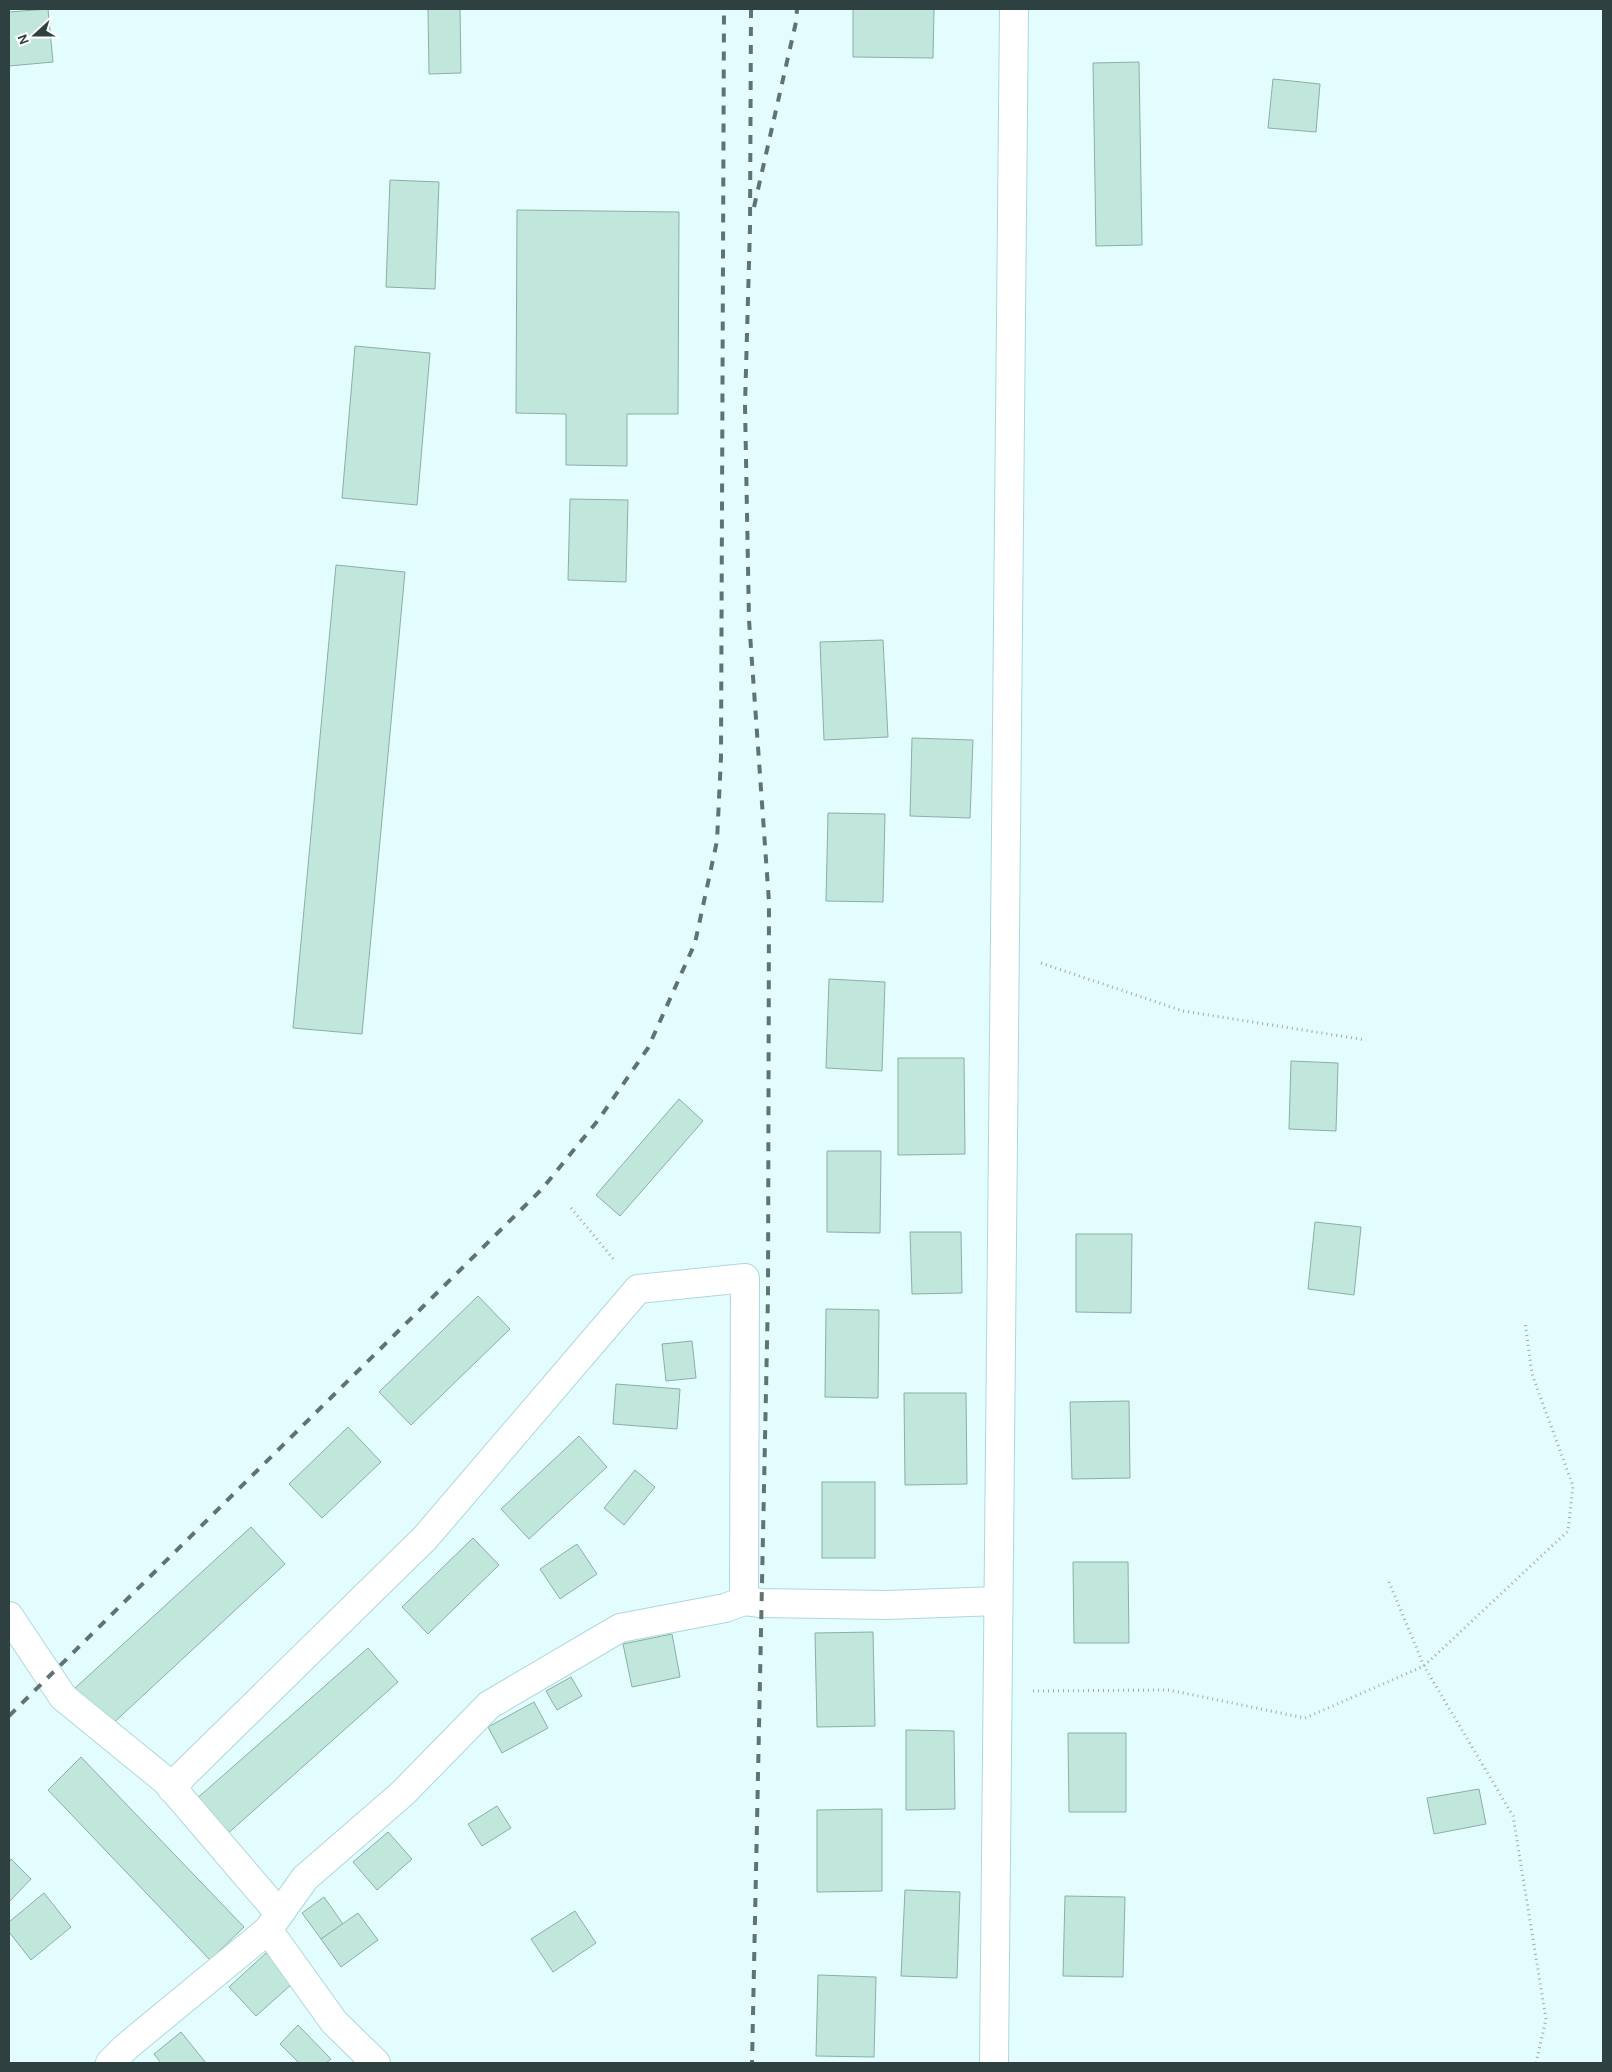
<svg xmlns="http://www.w3.org/2000/svg" width="1612" height="2072" viewBox="0 0 1612 2072" font-family="Karla,sans-serif">
<rect width="100%" height="100%" fill="#e3fcfe"/>
<g fill="#c1e7dc" stroke="#8aafa4">
<polygon points="48,9 53,62 9,66 9,12"/>
<polygon points="428,9 460,9 461,73 429,74"/>
<polygon points="853,9 934,9 933,58 853,57"/>
<polygon points="1139,62 1142,245 1096,246 1093,63"/>
<polygon points="1273,79 1320,84 1316,132 1268,128"/>
<polygon points="390,180 439,182 435,289 386,287"/>
<polygon points="517,210 679,212 678,414 627,414 627,466 566,465 566,414 516,413"/>
<polygon points="355,346 430,353 417,505 342,498"/>
<polygon points="570,499 628,500 626,582 568,580"/>
<polygon points="336,565 405,572 362,1034 293,1028"/>
<polygon points="883,640 888,737 824,740 820,642"/>
<polygon points="912,738 973,740 970,818 910,816"/>
<polygon points="828,813 885,814 883,902 826,901"/>
<polygon points="829,979 885,982 882,1071 826,1068"/>
<polygon points="898,1058 964,1058 965,1154 898,1155"/>
<polygon points="1291,1061 1338,1063 1336,1131 1289,1129"/>
<polygon points="679,1099 703,1121 620,1216 596,1195"/>
<polygon points="827,1151 881,1151 880,1233 827,1232"/>
<polygon points="1315,1222 1361,1227 1354,1295 1308,1289"/>
<polygon points="910,1232 961,1232 962,1293 912,1294"/>
<polygon points="1076,1234 1132,1234 1131,1313 1076,1312"/>
<polygon points="478,1296 510,1329 411,1425 379,1392"/>
<polygon points="826,1309 879,1310 878,1398 825,1397"/>
<polygon points="692,1341 696,1378 666,1381 662,1344"/>
<polygon points="616,1384 680,1389 677,1429 613,1424"/>
<polygon points="904,1393 966,1393 967,1484 905,1485"/>
<polygon points="1129,1401 1130,1478 1072,1479 1070,1402"/>
<polygon points="348,1427 381,1462 322,1518 289,1484"/>
<polygon points="579,1436 607,1467 529,1539 501,1509"/>
<polygon points="635,1470 655,1487 624,1525 604,1508"/>
<rect x="822" y="1482" width="53" height="76"/>
<polygon points="251,1527 285,1564 109,1727 74,1689"/>
<polygon points="473,1538 499,1565 428,1634 402,1607"/>
<polygon points="577,1544 597,1574 560,1599 540,1569"/>
<polygon points="1073,1562 1128,1562 1129,1643 1074,1643"/>
<polygon points="873,1632 875,1726 817,1727 815,1633"/>
<polygon points="672,1634 680,1677 632,1687 623,1644"/>
<polygon points="368,1648 398,1682 225,1836 194,1801"/>
<polygon points="571,1677 582,1696 557,1710 546,1691"/>
<polygon points="534,1702 548,1728 502,1753 488,1727"/>
<polygon points="906,1730 954,1731 955,1809 906,1810"/>
<polygon points="1068,1733 1126,1733 1126,1812 1069,1812"/>
<polygon points="81,1757 244,1927 210,1960 48,1790"/>
<polygon points="1479,1789 1486,1824 1434,1834 1427,1798"/>
<polygon points="497,1806 511,1828 482,1846 468,1824"/>
<polygon points="882,1809 882,1891 817,1892 817,1810"/>
<polygon points="388,1832 412,1859 377,1890 353,1862"/>
<polygon points="11,1859 31,1879 9,1902 9,1862"/>
<polygon points="905,1890 960,1892 957,1978 901,1976"/>
<polygon points="44,1893 71,1927 31,1960 9,1932 9,1922"/>
<polygon points="1065,1896 1125,1897 1123,1977 1063,1976"/>
<polygon points="324,1897 343,1924 321,1939 302,1913"/>
<polygon points="575,1911 596,1943 553,1972 531,1939"/>
<polygon points="358,1913 378,1940 341,1967 321,1939"/>
<polygon points="266,1953 293,1983 256,2016 229,1987"/>
<polygon points="818,1975 876,1977 874,2057 816,2056"/>
<polygon points="298,2025 331,2059 326,2063 299,2063 280,2044"/>
<polygon points="181,2032 206,2063 161,2063 154,2054"/>
</g>
<g fill="none" stroke-linecap="round" stroke-linejoin="round">
<defs>
<g id="minor">
<polyline points="744,1601 761,1603 887,1605 998,1601"/>
<polyline points="9,1616 63,1697 166,1781 279,1913"/>
<polyline points="268,1930 334,2022 376,2063"/>
<polyline points="110,2063 126,2047 268,1930 305,1878 403,1793 489,1705 620,1628 725,1608 744,1601 745,1278 638,1289 425,1538 183,1775 172,1789"/>
<polyline points="994,2063 1014,9"/>
</g>
</defs>
<use href="#minor" stroke="#afd7db" stroke-width="30"/>
<g stroke="#97adaf" stroke-width="3" stroke-dasharray="1 4" stroke-linecap="butt">
<polyline points="1041,963 1183,1011 1366,1040"/>
<polyline points="571,1208 615,1261"/>
<polyline points="1389,1582 1424,1666 1513,1816 1546,2019 1536,2063"/>
<polyline points="1033,1691 1169,1690 1305,1718 1424,1666 1568,1531 1573,1486 1532,1374 1525,1322"/>
</g>
<use href="#minor" stroke="#fff" stroke-width="28"/>
<g stroke="#607374" stroke-width="4" stroke-dasharray="9 9" stroke-linecap="butt">
<polyline points="751,9 750,227 745,405 749,620 769,902 768,1295 752,2063"/>
<polyline points="754,207 796,22 797,9"/>
<polyline points="9,1716 542,1189 599,1119 648,1048 695,943 717,841 721,757 724,9"/>
</g>
</g>
<rect width="1612" height="2072" fill="none" stroke="#2f4041" stroke-width="20"/>
<g transform="translate(35 35) rotate(249)" stroke="#ffffff" stroke-width="4" paint-order="stroke">
<path d="M0-4L9 19L0 12L-9 19Z" fill="#2f4041"/>
<text y="-8" font-size="14" font-weight="bold" text-anchor="middle" fill="#2f4041">N</text>
</g>
</svg>
